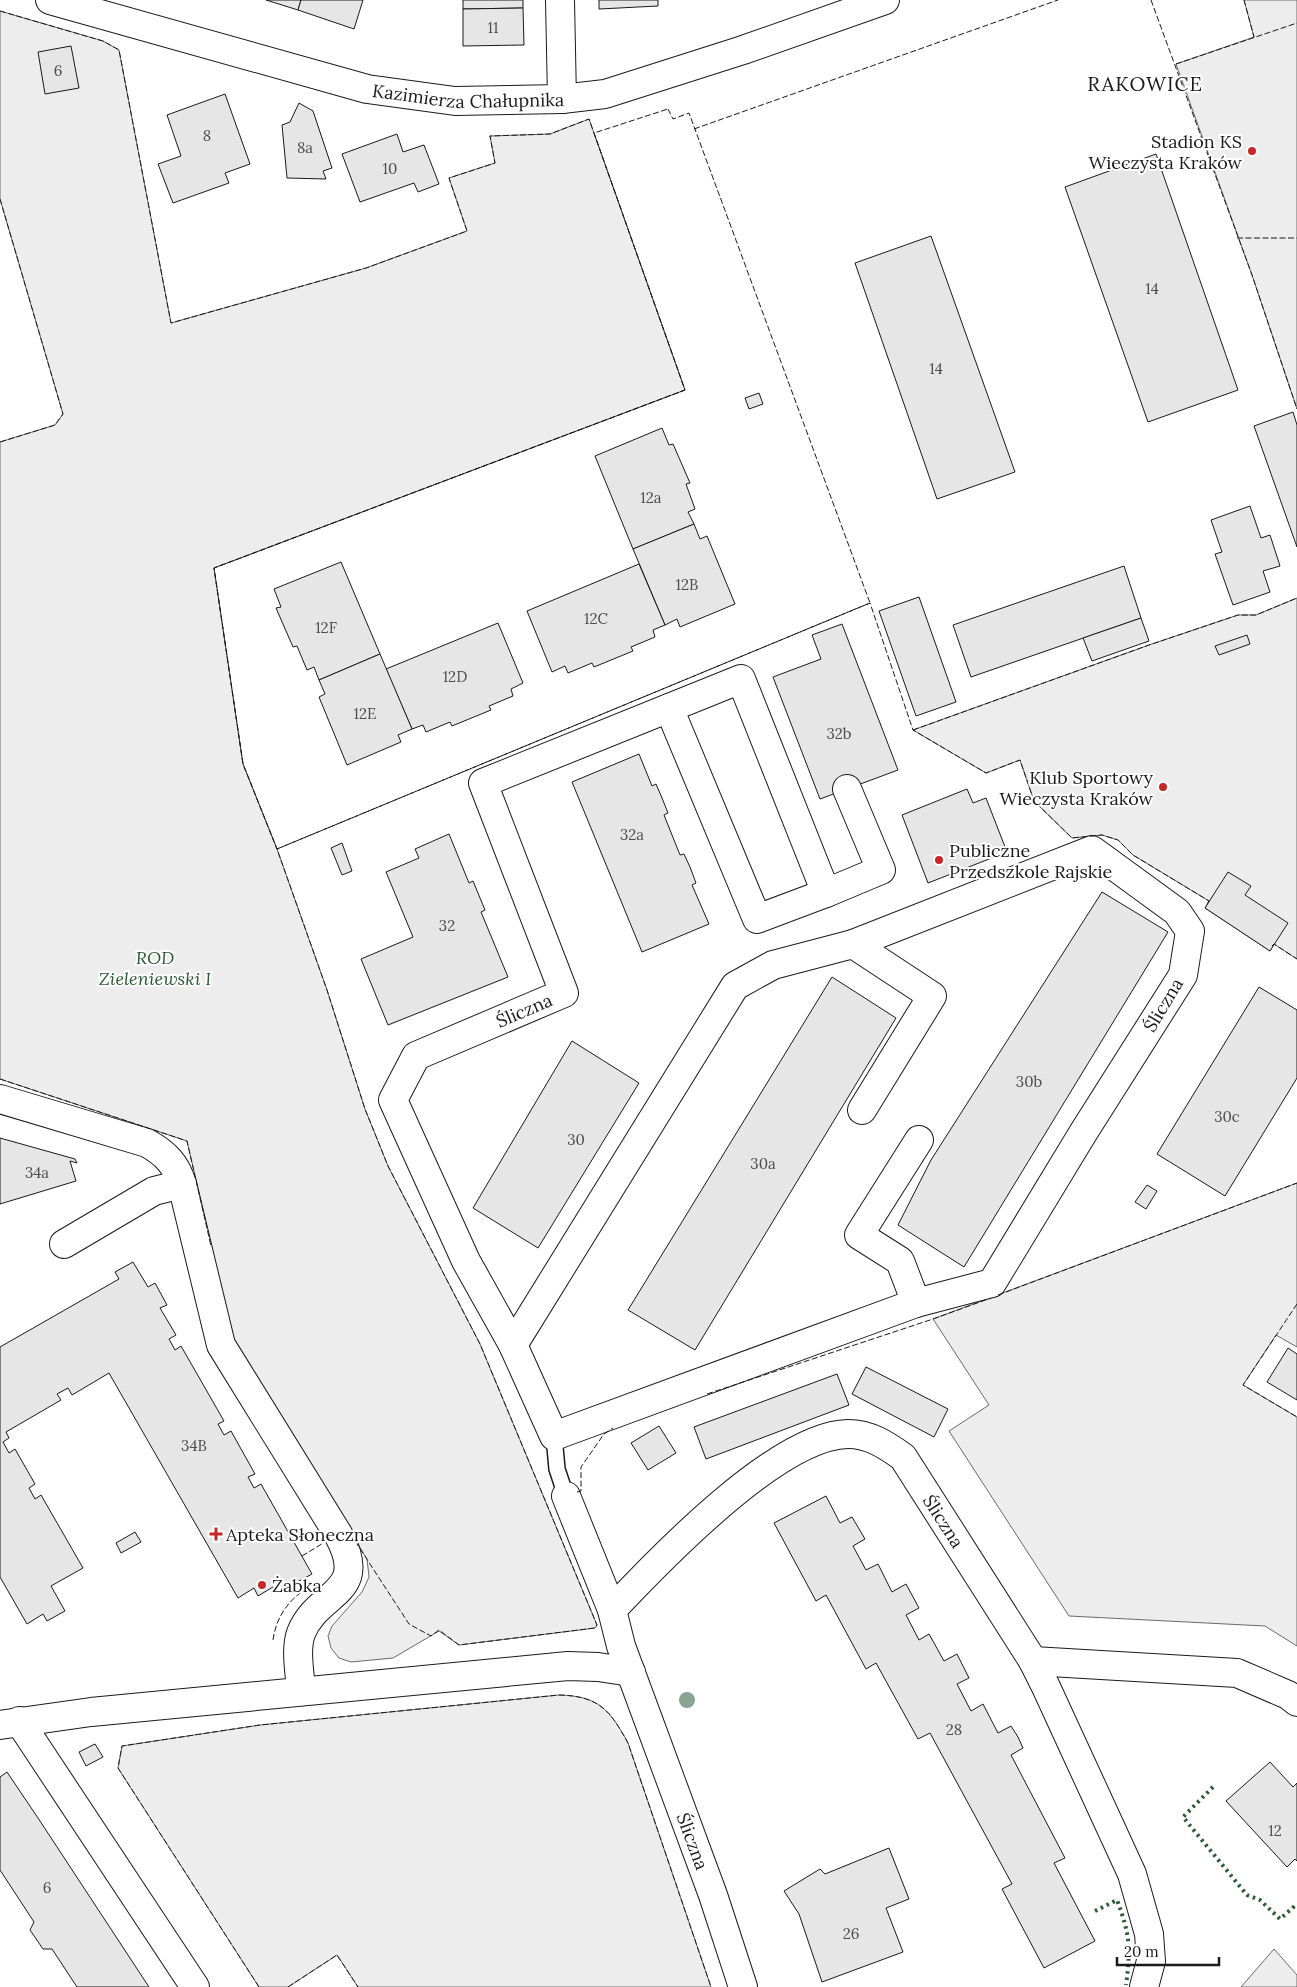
<svg xmlns="http://www.w3.org/2000/svg" width="1297" height="1987" viewBox="0 0 1297 1987" font-family="Lora,serif">
<rect width="100%" height="100%" fill="#fff"/>
<g fill="#ededed" stroke="#6a6a6a">
<polygon points="1244,0 1297,0 1297,409 1252,275 1176,64 1254,37"/>
<polygon points="0,11 103,41 119,50 171,323 366,268 467,231 449,178 495,163 490,136 550,134 589,119 685,390 214,568 243,764 277,849 327,990 365,1109 388,1166 480,1344 597,1625 595,1628 459,1645 439,1631 393,1658 351,1662 339,1658 331,1648 328,1636 332,1626 362,1592 369,1577 367,1559 233,1339 187,1141 0,1079 0,442 55,425 63,414 0,199"/>
<polygon points="1297,598 1297,959 1274,944 1270,951 1205,908 1209,901 1133,855 1118,840 1102,835 1072,838 1034,801 1020,760 986,773 913,730 1149,645 1238,615 1256,615"/>
<polygon points="1297,1183 1297,1347 1276,1335 1243,1385 1297,1417 1297,1646 1265,1626 1069,1616 949,1431 989,1405 933,1319"/>
<path d="M559,1695c40,1 51,15 69,48l83,244h-353l-21,-32 -49,32h-29l-141,-219 4,-22 138,-21z"/>
<polygon points="1274,1949 1297,1975 1297,1987 1241,1987"/>
</g>
<g fill="#e6e6e6" stroke="#1a1a1a">
<polygon points="266,0 301,0 298,10"/>
<polygon points="301,0 363,0 354,29 298,10"/>
<polygon points="463,0 523,0 523,8 463,9"/>
<polygon points="599,0 658,0 658,6 599,9"/>
<polygon points="523,8 524,45 463,46 463,9"/>
<polygon points="71,46 79,88 45,94 38,52"/>
<polygon points="225,94 250,164 225,173 229,183 173,203 158,164 181,156 167,115"/>
<polygon points="299,103 313,111 332,168 323,171 326,179 287,178 282,125 290,122"/>
<polygon points="397,134 403,152 424,145 439,184 418,192 414,183 360,202 342,154"/>
<polygon points="1156,154 1238,390 1148,422 1065,187"/>
<polygon points="931,236 1015,472 937,499 855,263"/>
<polygon points="759,393 763,404 749,409 745,398"/>
<polygon points="1293,412 1297,425 1297,547 1254,426"/>
<polygon points="662,428 669,445 673,444 690,483 686,484 695,509 688,512 694,524 633,549 595,456"/>
<polygon points="1250,506 1261,538 1270,535 1280,566 1263,571 1270,592 1233,605 1215,554 1222,552 1211,520"/>
<polygon points="694,524 700,539 707,536 735,604 680,627 677,619 665,625 633,549"/>
<polygon points="341,562 380,654 319,680 314,667 307,670 297,646 293,647 276,608 281,607 274,589"/>
<polygon points="639,564 665,625 653,630 655,637 631,647 633,651 594,667 592,663 568,673 565,666 552,672 527,611"/>
<polygon points="1124,566 1141,618 971,677 953,625"/>
<polygon points="919,597 956,702 916,716 879,611"/>
<polygon points="1141,618 1149,641 1092,661 1083,638"/>
<polygon points="498,623 523,683 511,689 513,696 489,706 491,710 452,726 450,722 426,732 423,725 412,729 386,669"/>
<polygon points="842,624 898,770 820,799 773,677 821,659 812,635"/>
<polygon points="1247,635 1250,644 1219,655 1215,646"/>
<polygon points="380,654 412,729 398,735 401,742 347,765 319,697 325,694 319,680"/>
<polygon points="639,754 652,786 656,784 662,798 668,813 664,815 680,855 684,854 690,867 696,883 692,885 709,924 642,952 572,782"/>
<polygon points="967,789 973,803 986,798 1007,852 928,883 902,815"/>
<polygon points="449,834 469,883 473,881 485,910 481,912 508,977 388,1025 361,959 413,937 386,872 419,858 415,849"/>
<polygon points="342,843 352,871 342,875 331,848"/>
<polygon points="1228,872 1251,886 1245,895 1288,923 1270,951 1205,908"/>
<polygon points="1102,892 1168,932 964,1267 898,1225 931,1160"/>
<polygon points="832,977 896,1018 695,1350 628,1310"/>
<polygon points="1259,987 1297,1010 1297,1078 1225,1196 1157,1154"/>
<polygon points="572,1041 639,1083 538,1248 473,1208"/>
<polygon points="0,1138 75,1159 77,1163 70,1161 76,1181 0,1204"/>
<polygon points="1147,1185 1157,1191 1146,1209 1135,1202"/>
<polygon points="133,1262 148,1287 155,1283 167,1305 160,1308 176,1335 169,1339 175,1350 181,1346 224,1421 218,1424 224,1435 231,1431 255,1474 248,1477 254,1488 261,1484 312,1574 277,1593 273,1587 258,1596 254,1588 238,1598 109,1373 72,1395 68,1388 57,1394 61,1400 6,1432 9,1438 3,1442 9,1453 15,1449 35,1484 29,1488 35,1499 41,1495 83,1568 51,1586 65,1611 47,1621 43,1614 27,1624 0,1577 0,1347 119,1279 115,1272"/>
<polygon points="1288,1348 1297,1354 1297,1400 1267,1382"/>
<polygon points="866,1367 948,1409 934,1437 852,1394"/>
<polygon points="837,1374 849,1405 706,1459 694,1427"/>
<polygon points="659,1426 676,1453 648,1470 631,1443"/>
<polygon points="826,1496 840,1523 852,1517 865,1539 853,1546 866,1570 878,1564 892,1592 906,1584 919,1608 906,1615 919,1640 929,1634 944,1661 957,1654 969,1678 957,1684 971,1711 983,1704 998,1733 1011,1726 1018,1737 1023,1748 1011,1755 1065,1858 1054,1863 1095,1941 1044,1968 1002,1889 1012,1884 930,1733 918,1739 876,1663 866,1669 826,1595 816,1601 774,1523"/>
<polygon points="135,1532 141,1542 121,1553 116,1543"/>
<polygon points="95,1744 103,1757 86,1766 79,1752"/>
<polygon points="1270,1762 1293,1787 1297,1783 1297,1861 1295,1859 1287,1867 1226,1801"/>
<polygon points="7,1772 38,1818 149,1987 77,1987 52,1949 43,1949 30,1930 34,1922 0,1870 0,1777"/>
<polygon points="889,1848 909,1899 886,1908 903,1952 822,1982 799,1914 784,1891 820,1869 825,1874"/>
</g>
<g fill="none" stroke-linecap="round" stroke-linejoin="round">
<defs>
<polyline id="service" points="554,1436 557,1469 566,1496"/>
<g id="minor">
<path id="s1" d="M50,0l317,89 88,12 107,-2 43,-5 138,-44 142,-50"/>
<polyline points="560,0 562,99"/>
<polyline points="669,708 757,919 826,893"/>
<polygon points="1092,850 1177,912 1190,931 1183,975 1083,1133 992,1283 916,1303 554,1436 513,1345 735,986 773,965 853,944"/>
<polyline points="853,944 932,996 862,1110"/>
<path d="M0,1099l147,44c18,10 29,21 35,41"/>
<path d="M64,1244l90,-53 28,-7 39,161 117,189c33,61 -20,56 -37,99 -6,17 -1,40 0,58"/>
<polyline points="916,1303 900,1261 859,1235 919,1140"/>
<path id="s2" d="M513,1345l-47,-84 -73,-161 23,-44 148,-63 -81,-210 258,-104 85,214 55,-23 -34,-81"/>
<path id="s3" d="M566,1496l46,114 9,36 92,249 30,92"/>
<path id="s4" d="M612,1610c47,-50 166,-175 236,-176 22,0 38,11 55,23l130,204 13,26 86,187 17,60 2,27 -7,26"/>
<polyline points="1033,1661 1237,1673 1288,1695 1297,1702"/>
<polyline points="19,1721 195,1987"/>
<polyline points="0,1725 91,1712 568,1666 598,1667 631,1672"/>
</g>
</defs>
<use href="#service" stroke="#1a1a1a" stroke-width="18"/>
<use href="#minor" stroke="#1a1a1a" stroke-width="30"/>
<use href="#service" stroke="#fff" stroke-width="15"/>
<use href="#minor" stroke="#fff" stroke-width="28"/>
<g stroke="#2b5a34" stroke-width="4" stroke-dasharray="2.5 4" stroke-linecap="butt">
<polyline points="1213,1787 1183,1817 1247,1895 1260,1900 1280,1919 1297,1904"/>
<path d="M1095,1911l22,-11c13,35 14,48 9,85"/>
</g>
<g stroke="#1a1a1a" stroke-width="1" stroke-dasharray="6 2.5" stroke-linecap="butt">
<polyline points="1151,0 1252,275 1297,409"/>
<polyline points="1244,0 1254,37"/>
<polyline points="0,11 103,41 119,50 171,323 366,268 467,231 449,178 495,163 490,136 550,134 589,119 685,390 214,568 243,764 277,849 327,990 365,1109 388,1166 480,1344 597,1625 595,1628 459,1645 439,1630 431,1636 409,1624 357,1544"/>
<polyline points="1176,64 1297,23"/>
<polygon points="668,109 673,119 689,113 870,603 277,849 243,764 214,568 685,390 594,133"/>
<polyline points="694,129 1058,0"/>
<polyline points="0,199 63,414 55,425 0,442"/>
<polyline points="1237,238 1297,238"/>
<polyline points="913,730 1149,645 1238,615 1256,615 1297,598"/>
<polyline points="277,849 870,603 913,730 986,773 1020,760 1034,801 1072,838 1102,835 1118,840 1133,855 1209,901 1207,904"/>
<polyline points="1272,946 1274,944 1297,959"/>
<polyline points="0,1079 187,1141 211,1246"/>
<polyline points="998,1295 1297,1183"/>
<polyline points="1297,1304 1243,1385 1297,1417"/>
<polyline points="707,1394 933,1319 991,1298"/>
<polyline points="577,1492 581,1491 581,1467 604,1434 613,1428"/>
<polyline points="302,1556 330,1539"/>
<path d="M273,1640c4,-28 20,-45 43,-57"/>
<path d="M259,1987l-141,-219 4,-22 138,-21 299,-30c40,1 51,15 69,48l83,244"/>
<polyline points="288,1987 337,1955 358,1987"/>
</g>
</g>
<circle fill="#8aa48f" cx="687" cy="1700" r="8"/>
<g fill="#c62828" stroke="#fff" stroke-width="2">
<circle cx="1252" cy="151" r="5"/>
<circle cx="1163" cy="787" r="5"/>
<circle cx="939" cy="860" r="5"/>
<path d="M213.5 1526.5h5v5h5v5h-5v5h-5v-5h-5v-5h5z"/>
<circle cx="262" cy="1585" r="5"/>
</g>
<g text-anchor="middle" dominant-baseline="central" stroke-width="4" stroke-linejoin="round" paint-order="stroke">
<g font-size="15" fill="#4d4d4d">
<text x="493" y="27">11</text>
<text x="58" y="70">6</text>
<text x="207" y="135">8</text>
<text x="305" y="147">8a</text>
<text x="390" y="168">10</text>
<text x="1152" y="288">14</text>
<text x="936" y="368">14</text>
<text x="651" y="497">12a</text>
<text x="687" y="584">12B</text>
<text x="596" y="618">12C</text>
<text x="326" y="627">12F</text>
<text x="455" y="676">12D</text>
<text x="365" y="713">12E</text>
<text x="839" y="733">32b</text>
<text x="632" y="834">32a</text>
<text x="447" y="925">32</text>
<text x="1029" y="1081">30b</text>
<text x="1227" y="1116">30c</text>
<text x="576" y="1139">30</text>
<text x="763" y="1163">30a</text>
<text x="37" y="1172">34a</text>
<text x="194" y="1445">34B</text>
<text x="954" y="1729">28</text>
<text x="1275" y="1830">12</text>
<text x="47" y="1887">6</text>
<text x="851" y="1933">26</text>
</g>
<g font-size="18" fill="#1a1a1a" stroke="#fff">
<text stroke="none"><textPath href="#s1" startOffset="431">Kazimierza Chałupnika</textPath></text>
<text transform="translate(1163 1005) rotate(-59)">Śliczna</text>
<text stroke="none"><textPath href="#s2" startOffset="440">Śliczna</textPath></text>
<text stroke="none"><textPath href="#s4" startOffset="436">Śliczna</textPath></text>
<text stroke="none"><textPath href="#s3" startOffset="368">Śliczna</textPath></text>
</g>
<g font-size="18" fill="#1a1a1a" stroke="#fff" text-anchor="start">
<text x="1242" y="141" text-anchor="end">Stadion KS<tspan x="1242" dy="21">Wieczysta Kraków</tspan></text>
<text x="1153" y="777" text-anchor="end">Klub Sportowy<tspan x="1153" dy="21">Wieczysta Kraków</tspan></text>
<text x="949" y="850">Publiczne<tspan x="949" dy="21">Przedszkole Rajskie</tspan></text>
<text x="226" y="1534">Apteka Słoneczna</text>
<text x="272" y="1585">Żabka</text>
</g>
<g font-size="18" font-style="italic" fill="#2b5a34" stroke="#fff">
<text x="155" y="957">ROD<tspan x="155" dy="21">Zieleniewski I</tspan></text>
</g>
<g font-size="20" letter-spacing="1" fill="#1a1a1a" stroke="#fff">
<text x="1145" y="83">RAKOWICE</text>
</g>
</g>
<path d="M1117 1957v8h102v-8" fill="none" stroke="#1a1a1a" stroke-width="2.5"/>
<text x="1124" y="1957" font-size="15" fill="#1a1a1a" stroke="#ffffff" stroke-width="4" paint-order="stroke">20 m</text>
</svg>
